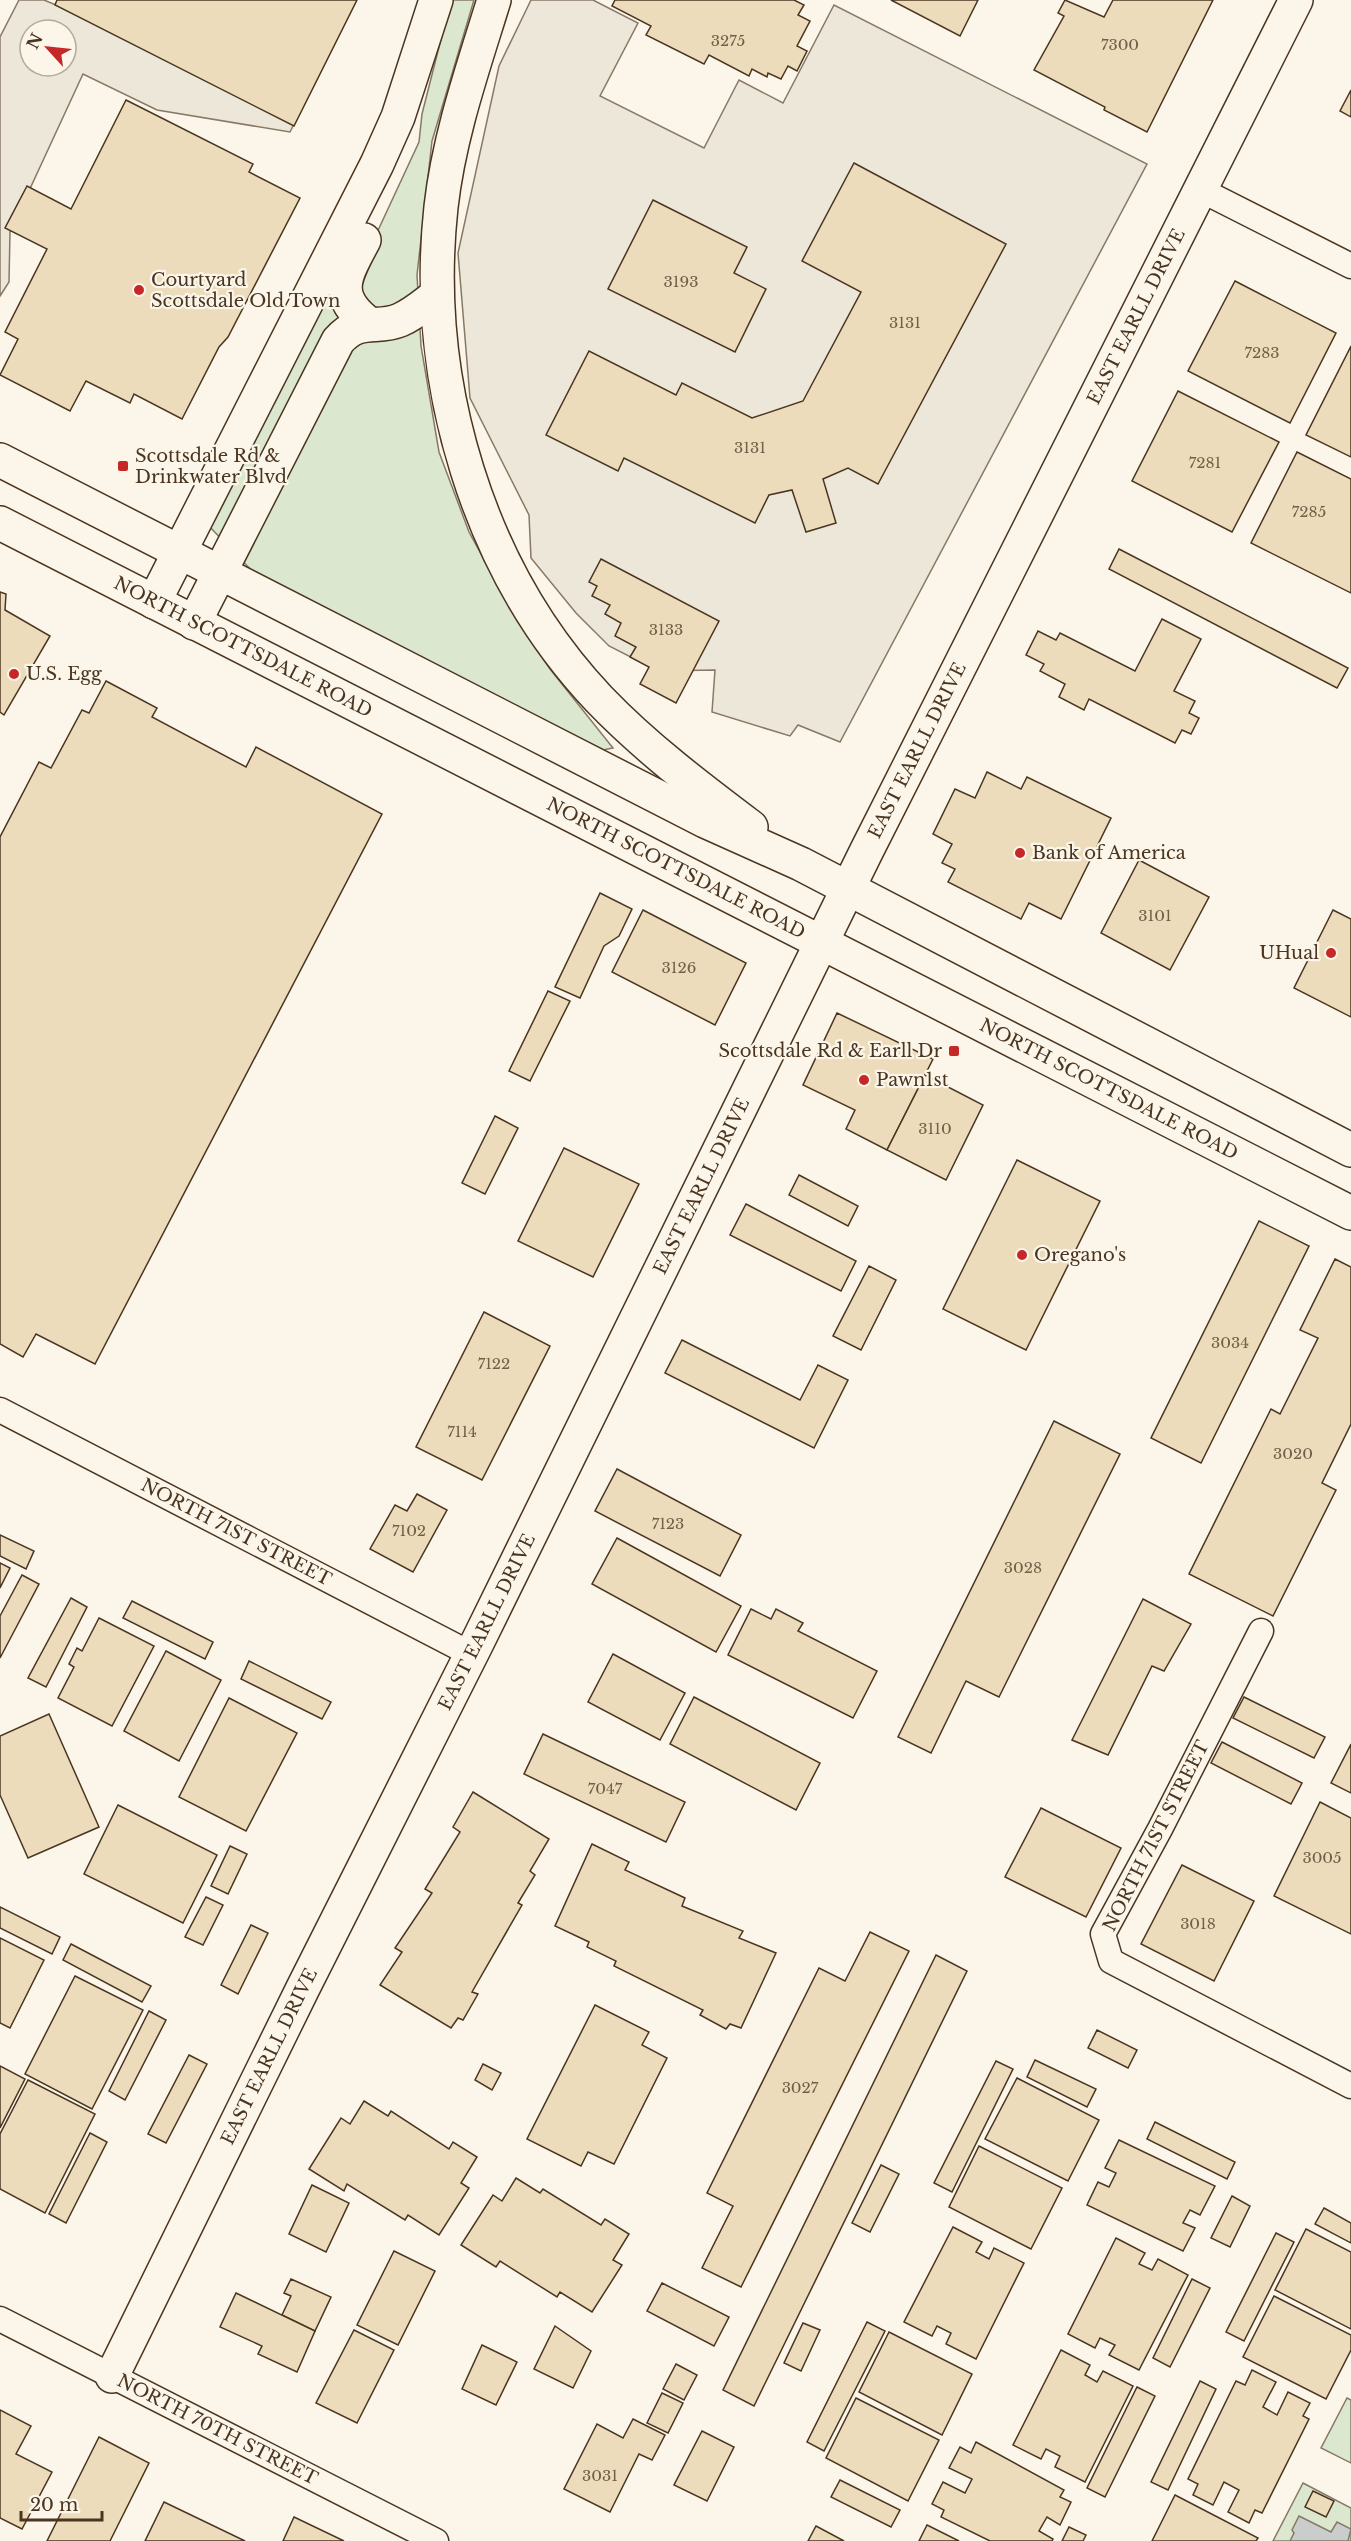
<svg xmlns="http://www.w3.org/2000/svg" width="1351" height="2541" viewBox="0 0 1351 2541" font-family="'Libre Baskerville',serif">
<rect width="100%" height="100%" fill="#fbf6e9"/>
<g fill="#dce7d0" stroke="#887966" stroke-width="1.5">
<polygon points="451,0 474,0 432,141 417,275 421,346 439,452 469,532 517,620 550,669 613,748 603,750 532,717 255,574 208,525 331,291 361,267 419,142 422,114"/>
<polygon points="1347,2398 1351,2400 1351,2463 1321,2448"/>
<polygon points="1303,2483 1351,2508 1351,2541 1273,2541"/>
</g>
<g fill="#ede7d9" stroke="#887966" stroke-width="1.5" fill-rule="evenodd">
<path d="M19,0h25l24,10 5,-10h283l-66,132 -133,-22 -74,-36 -73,158 -1,50 -9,14v-259zM30,30h36v36h-36z"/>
<polygon points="531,0 593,0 638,23 600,96 704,148 739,80 783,103 834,5 1147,164 840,742 798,725 790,736 712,712 715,670 658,671 609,646 576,613 531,558 529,515 470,398 458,253 499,66"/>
</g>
<polygon fill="#c9cecd" stroke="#887966" stroke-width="1.5" points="1299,2516 1331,2532 1337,2522 1351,2529 1348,2541 1290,2541 1294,2533 1292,2530"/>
<g fill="#ecdcbc" stroke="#4a3520" stroke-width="1.5">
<polygon points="57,0 357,0 294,126 55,5"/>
<polygon points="615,0 794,0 804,5 798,15 810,21 797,46 807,51 797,71 788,66 781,79 768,73 767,77 752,69 749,76 709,55 704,64 646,35 651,26 612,6"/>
<polygon points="891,0 978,0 960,36"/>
<polygon points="1065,0 1104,17 1113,0 1213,0 1147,132 1104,110 1105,107 1034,70 1064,16 1058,13"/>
<polygon points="1351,90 1351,117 1340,111"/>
<polygon points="126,100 253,164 249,172 300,198 228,337 219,347 182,419 134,394 130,403 86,381 70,411 0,375 18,339 5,332 47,249 5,228 27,186 71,209"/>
<polygon points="854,163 1006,244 878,484 848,468 823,479 836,523 806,532 792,490 769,495 755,523 624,458 618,471 546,435 589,351 676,395 682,383 752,418 803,401 861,292 802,261"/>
<polygon points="653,200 747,247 734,273 766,289 735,352 608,289"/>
<polygon points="1235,281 1336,333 1290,423 1188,371"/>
<polygon points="1351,346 1351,457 1306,435"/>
<polygon points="1178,391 1279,442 1232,532 1132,481"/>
<polygon points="1297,452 1351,479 1351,593 1251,543"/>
<polygon points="1119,549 1348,668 1337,688 1109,569"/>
<polygon points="601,559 719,621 676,703 640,684 649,667 630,657 636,647 615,636 621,623 605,614 610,605 592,596 597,586 589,582"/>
<polygon points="0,592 6,594 5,610 50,636 4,715 0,712"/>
<polygon points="1162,619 1201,639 1174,691 1195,701 1189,713 1199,718 1191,734 1182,730 1175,743 1089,699 1084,710 1059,697 1065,684 1040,671 1044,664 1026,655 1038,631 1056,640 1060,633 1135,671"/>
<polygon points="106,681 157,708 152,717 246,767 256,747 382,814 95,1364 36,1334 23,1357 0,1344 0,837 39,762 51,768 82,710 89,713"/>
<polygon points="987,772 1021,789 1027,777 1111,818 1061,919 1029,903 1021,919 948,882 955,869 942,863 952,844 933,834 955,789 975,798"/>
<polygon points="1139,860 1209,897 1170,970 1101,933"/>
<polygon points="600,893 632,909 619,936 604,946 580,998 555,987"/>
<polygon points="643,910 746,963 715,1025 612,972"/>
<polygon points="1333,910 1351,919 1351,1017 1294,988"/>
<polygon points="548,991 570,1001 530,1081 509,1071"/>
<polygon points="837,1013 933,1059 887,1150 846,1129 855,1110 803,1085"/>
<polygon points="925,1075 983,1105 946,1180 887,1150"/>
<polygon points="495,1116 518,1128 485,1194 462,1183"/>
<polygon points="564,1148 639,1184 593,1277 518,1241"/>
<polygon points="1017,1160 1100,1201 1026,1350 943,1309"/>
<polygon points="799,1175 858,1206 848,1226 789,1195"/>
<polygon points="746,1204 856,1261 841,1291 730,1235"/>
<polygon points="1259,1221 1309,1246 1201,1463 1151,1438"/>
<polygon points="1335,1259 1351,1267 1351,1424 1322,1483 1336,1490 1273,1616 1189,1574 1271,1409 1280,1414 1318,1338 1300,1330"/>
<polygon points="869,1266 896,1280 861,1350 833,1336"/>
<polygon points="484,1312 550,1346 482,1480 416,1447"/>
<polygon points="682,1340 800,1400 818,1365 848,1380 814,1448 665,1373"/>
<polygon points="1054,1421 1120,1454 999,1697 966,1681 931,1753 898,1737"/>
<polygon points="617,1469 741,1535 720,1576 595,1511"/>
<polygon points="417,1494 447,1510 413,1572 370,1549 395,1505 407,1511"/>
<polygon points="0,1535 34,1551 26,1569 0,1556"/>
<polygon points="617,1538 741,1606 716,1652 592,1584"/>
<polygon points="0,1563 10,1568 0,1588"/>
<polygon points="22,1575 39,1584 0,1658 0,1616"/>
<polygon points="71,1598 87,1607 46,1687 28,1678"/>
<polygon points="1143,1599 1191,1624 1164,1671 1152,1666 1108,1755 1072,1740"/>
<polygon points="132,1601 213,1642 205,1659 123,1618"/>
<polygon points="751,1609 771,1619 776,1609 803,1623 798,1631 877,1671 853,1718 728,1655"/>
<polygon points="99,1618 154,1646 112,1726 58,1698 74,1667 69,1664 77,1648 82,1651"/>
<polygon points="166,1651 221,1680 179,1761 124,1731"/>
<polygon points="613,1654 685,1693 660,1740 588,1702"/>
<polygon points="249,1661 331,1702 322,1719 241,1679"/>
<polygon points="694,1697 820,1763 796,1810 670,1744"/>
<polygon points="1244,1697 1325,1737 1314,1758 1233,1718"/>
<polygon points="229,1698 297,1733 246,1831 179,1797"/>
<polygon points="49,1714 99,1827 28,1858 0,1795 0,1736"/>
<polygon points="543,1734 685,1802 666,1842 524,1774"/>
<polygon points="1222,1742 1302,1783 1291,1804 1211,1763"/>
<polygon points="1351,1744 1351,1793 1331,1783"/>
<polygon points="473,1792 549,1839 530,1871 535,1875 518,1903 522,1905 472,1992 478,1994 463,2020 458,2018 451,2028 380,1985 402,1952 395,1948 432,1893 425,1889 460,1832 453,1827"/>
<polygon points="1320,1802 1351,1818 1351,1934 1274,1896"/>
<polygon points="118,1805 217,1855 183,1923 84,1874"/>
<polygon points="1041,1808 1121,1848 1086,1917 1005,1877"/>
<polygon points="592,1844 629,1862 625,1870 685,1898 682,1906 743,1931 739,1938 776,1953 741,2028 730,2024 726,2029 700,2015 703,2010 614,1966 616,1961 587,1947 589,1942 555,1926"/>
<polygon points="230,1846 247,1854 228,1894 211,1886"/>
<polygon points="1182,1865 1254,1901 1214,1981 1141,1944"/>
<polygon points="206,1897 223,1905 203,1945 185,1937"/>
<polygon points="0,1907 60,1937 52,1954 0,1928"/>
<polygon points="251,1925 268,1933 238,1994 221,1985"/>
<polygon points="870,1932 909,1951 741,2287 702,2268 733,2206 707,2193 819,1968 845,1981"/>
<polygon points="0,1938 44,1960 10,2028 0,2023"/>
<polygon points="71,1944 151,1986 142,2002 63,1960"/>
<polygon points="936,1955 967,1971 754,2406 723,2390"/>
<polygon points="75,1976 143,2010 92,2109 25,2074"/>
<polygon points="595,2005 649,2032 642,2045 667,2058 614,2164 588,2152 581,2166 527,2139"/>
<polygon points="149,2011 166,2020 125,2100 109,2091"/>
<polygon points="1097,2030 1137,2050 1128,2068 1088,2048"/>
<polygon points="189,2055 207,2064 166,2143 148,2134"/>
<polygon points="1035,2060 1096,2089 1087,2107 1027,2077"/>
<polygon points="996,2061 1013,2069 952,2192 934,2183"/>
<polygon points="483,2064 501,2073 492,2090 475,2080"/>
<polygon points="0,2066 25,2079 0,2128"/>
<polygon points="1017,2078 1099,2120 1068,2181 985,2139"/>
<polygon points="28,2080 95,2114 45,2213 0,2189 0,2134"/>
<polygon points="364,2101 388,2116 391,2111 449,2149 453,2142 477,2157 461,2183 469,2188 439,2235 408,2215 405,2220 347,2184 344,2191 309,2169 341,2118 350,2124"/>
<polygon points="1155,2122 1235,2162 1227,2179 1147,2139"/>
<polygon points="90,2133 107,2142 66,2223 49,2214"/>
<polygon points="1119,2140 1215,2186 1200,2215 1190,2210 1183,2223 1195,2228 1183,2251 1087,2205 1098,2182 1109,2187 1116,2173 1105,2168"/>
<polygon points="979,2146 1062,2188 1031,2249 949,2207"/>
<polygon points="881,2165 899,2174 870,2232 852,2223"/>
<polygon points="516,2178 540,2193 543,2189 601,2225 605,2219 629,2234 613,2260 622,2265 592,2312 560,2292 557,2297 500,2261 496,2267 461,2245 493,2195 502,2201"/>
<polygon points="312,2185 349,2203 326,2252 289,2234"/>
<polygon points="1232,2196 1250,2206 1230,2247 1211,2238"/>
<polygon points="1324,2208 1351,2223 1351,2243 1315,2224"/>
<polygon points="953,2227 982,2242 976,2252 989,2259 994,2248 1024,2263 976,2359 946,2344 951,2333 937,2326 932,2336 904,2322"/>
<polygon points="1306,2229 1351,2252 1351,2329 1275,2290"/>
<polygon points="1276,2233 1294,2242 1244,2341 1226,2332"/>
<polygon points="1116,2238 1145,2253 1139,2264 1152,2270 1158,2259 1188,2275 1139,2370 1109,2355 1115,2345 1100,2338 1095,2348 1068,2334"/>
<polygon points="394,2251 435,2271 398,2345 357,2325"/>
<polygon points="291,2279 331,2297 315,2331 282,2315 291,2296 284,2293"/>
<polygon points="1192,2279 1210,2288 1170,2367 1153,2358"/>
<polygon points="662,2283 729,2317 714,2346 647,2311"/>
<polygon points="236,2293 315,2331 297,2372 258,2354 262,2346 220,2327"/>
<polygon points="1274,2296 1351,2335 1351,2350 1326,2399 1243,2357"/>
<polygon points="867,2322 885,2331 824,2451 807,2442"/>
<polygon points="803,2323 820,2330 801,2371 784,2363"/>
<polygon points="555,2326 591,2351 573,2388 534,2369"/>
<polygon points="354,2330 394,2350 357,2423 316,2403"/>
<polygon points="889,2332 972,2374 942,2435 859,2392"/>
<polygon points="482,2345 517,2362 496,2405 462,2389"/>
<polygon points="1061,2350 1090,2365 1085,2375 1097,2382 1103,2371 1133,2386 1085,2482 1055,2467 1060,2456 1046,2449 1041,2459 1013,2445"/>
<polygon points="676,2364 697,2375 684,2400 663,2389"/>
<polygon points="1252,2370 1276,2382 1263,2407 1277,2415 1288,2392 1310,2403 1303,2416 1309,2419 1262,2513 1255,2510 1249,2523 1228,2512 1239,2490 1224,2482 1213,2505 1193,2495 1198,2484 1188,2479 1236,2381 1245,2385"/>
<polygon points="1200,2381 1216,2389 1168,2490 1151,2482"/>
<polygon points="1137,2387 1155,2396 1105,2497 1087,2488"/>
<polygon points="662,2393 683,2403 668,2433 647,2423"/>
<polygon points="856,2398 939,2440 908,2501 826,2458"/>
<polygon points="0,2410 31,2426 16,2454 52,2472 22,2529 0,2518"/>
<polygon points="633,2419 665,2435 652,2460 639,2454 610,2512 564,2489 597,2424 623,2438"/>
<polygon points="702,2431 734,2447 707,2501 674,2485"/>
<polygon points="99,2437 149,2463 110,2541 47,2541"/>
<polygon points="976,2442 1064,2490 1060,2497 1071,2502 1060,2525 1047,2517 1039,2531 1053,2539 1052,2541 990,2541 941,2517 944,2510 932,2504 943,2482 965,2493 972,2479 949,2468 960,2447 971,2453"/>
<polygon points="840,2480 900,2510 891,2527 831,2497"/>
<polygon points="1313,2491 1334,2501 1326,2517 1305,2507"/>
<polygon points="1175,2495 1258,2538 1256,2541 1152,2541"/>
<polygon points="164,2502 245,2541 145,2541"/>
<polygon points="294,2517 344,2541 283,2541"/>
<polygon points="927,2525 959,2541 919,2541"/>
<polygon points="816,2526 844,2541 808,2541"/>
<polygon points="1069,2527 1086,2535 1083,2541 1062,2541"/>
</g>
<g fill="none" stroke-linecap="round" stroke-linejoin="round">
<defs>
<g id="street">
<polyline points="1201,190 1351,266"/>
<path id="s1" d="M0,1410l471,244"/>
<polyline points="1261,1631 1160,1829 1103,1934 1111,1961 1351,2086"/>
<path id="s2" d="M0,2319l436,222"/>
</g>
<g id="secondary">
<path id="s3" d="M112,2376l191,-388 173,-343 390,-793 430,-852"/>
</g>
<g id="primary">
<path d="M494,0c-21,68 -45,136 -53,207 -19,174 36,363 158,492 46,48 99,88 152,128"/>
<path d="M364,240c-18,34 -33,55 4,83"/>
<polyline points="0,460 705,821 801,864 1351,1150"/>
<path id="s4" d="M0,523l1351,690"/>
<polyline points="154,602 377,164 398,117 436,0"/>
<path d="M194,623l144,-282c22,-25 38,-11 62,-21 14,-6 25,-16 37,-25"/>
</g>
</defs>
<use href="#street" stroke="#4a3520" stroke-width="27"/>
<use href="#secondary" stroke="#4a3520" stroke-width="36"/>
<use href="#primary" stroke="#4a3520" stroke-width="36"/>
<use href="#street" stroke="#fbf6e9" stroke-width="24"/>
<use href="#secondary" stroke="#fbf6e9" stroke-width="33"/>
<use href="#primary" stroke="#fbf6e9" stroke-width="33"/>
</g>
<g fill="#c62828" stroke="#fbf6e9" stroke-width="2">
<circle cx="139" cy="290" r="6"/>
<rect x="117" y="460" width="12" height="12" rx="3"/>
<circle cx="14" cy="674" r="6"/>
<circle cx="1020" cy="853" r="6"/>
<circle cx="1331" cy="953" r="6"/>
<rect x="948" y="1045" width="12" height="12" rx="3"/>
<circle cx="864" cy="1080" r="6"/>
<circle cx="1022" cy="1255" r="6"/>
</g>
<g text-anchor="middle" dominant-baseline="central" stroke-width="4.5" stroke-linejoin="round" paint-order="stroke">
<g font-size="15" fill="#725f47">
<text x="728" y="40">3275</text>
<text x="1120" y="44">7300</text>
<text x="681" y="281">3193</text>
<text x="905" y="322">3131</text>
<text x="1262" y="352">7283</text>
<text x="750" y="447">3131</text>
<text x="1205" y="462">7281</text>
<text x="1309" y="511">7285</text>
<text x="666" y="629">3133</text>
<text x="1155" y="915">3101</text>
<text x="679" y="967">3126</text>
<text x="935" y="1128">3110</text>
<text x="1230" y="1342">3034</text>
<text x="494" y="1363">7122</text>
<text x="462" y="1431">7114</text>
<text x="1293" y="1453">3020</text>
<text x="668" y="1523">7123</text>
<text x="409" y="1530">7102</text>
<text x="1023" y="1567">3028</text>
<text x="605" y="1788">7047</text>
<text x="1322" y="1857">3005</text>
<text x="1198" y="1923">3018</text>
<text x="800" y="2087">3027</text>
<text x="600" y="2475">3031</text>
</g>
<g font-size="18" fill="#4a3520" stroke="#fbf6e9" text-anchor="start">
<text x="151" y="280">Courtyard<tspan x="151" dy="21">Scottsdale Old Town</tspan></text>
<text x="135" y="456">Scottsdale Rd &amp;<tspan x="135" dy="21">Drinkwater Blvd</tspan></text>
<text x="26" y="674">U.S. Egg</text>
<text x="1032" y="853">Bank of America</text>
<text x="1319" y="953" text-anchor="end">UHual</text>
<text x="942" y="1051" text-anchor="end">Scottsdale Rd &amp; Earll Dr</text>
<text x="876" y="1080">Pawn1st</text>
<text x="1034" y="1255">Oregano's</text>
</g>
<g font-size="18" fill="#4a3520" stroke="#fbf6e9">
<text stroke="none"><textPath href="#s3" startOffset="2300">EAST EARLL DRIVE</textPath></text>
<text stroke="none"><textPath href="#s4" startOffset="273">NORTH SCOTTSDALE ROAD</textPath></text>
<text stroke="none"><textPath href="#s3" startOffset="1814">EAST EARLL DRIVE</textPath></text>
<text stroke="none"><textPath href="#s4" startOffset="759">NORTH SCOTTSDALE ROAD</textPath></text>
<text stroke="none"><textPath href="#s4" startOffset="1245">NORTH SCOTTSDALE ROAD</textPath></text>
<text stroke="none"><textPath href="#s3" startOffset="1328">EAST EARLL DRIVE</textPath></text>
<text stroke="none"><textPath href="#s1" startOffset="266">NORTH 71ST STREET</textPath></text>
<text stroke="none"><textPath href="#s3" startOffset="842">EAST EARLL DRIVE</textPath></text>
<text transform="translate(1156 1836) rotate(-63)">NORTH 71ST STREET</text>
<text stroke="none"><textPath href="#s3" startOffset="356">EAST EARLL DRIVE</textPath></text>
<text stroke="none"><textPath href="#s2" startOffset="244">NORTH 70TH STREET</textPath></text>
</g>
</g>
<g transform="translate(48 48) rotate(297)"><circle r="28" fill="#fbf6e9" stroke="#b4a999" stroke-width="1.5"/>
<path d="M0-4.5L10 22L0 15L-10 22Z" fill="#c62828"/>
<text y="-9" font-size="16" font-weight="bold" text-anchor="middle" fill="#4a3520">N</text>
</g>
<path d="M21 2511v9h81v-9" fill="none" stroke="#4a3520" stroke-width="3"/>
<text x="30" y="2511" font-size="18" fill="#4a3520" stroke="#fbf6e9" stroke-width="4.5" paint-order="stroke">20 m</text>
</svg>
